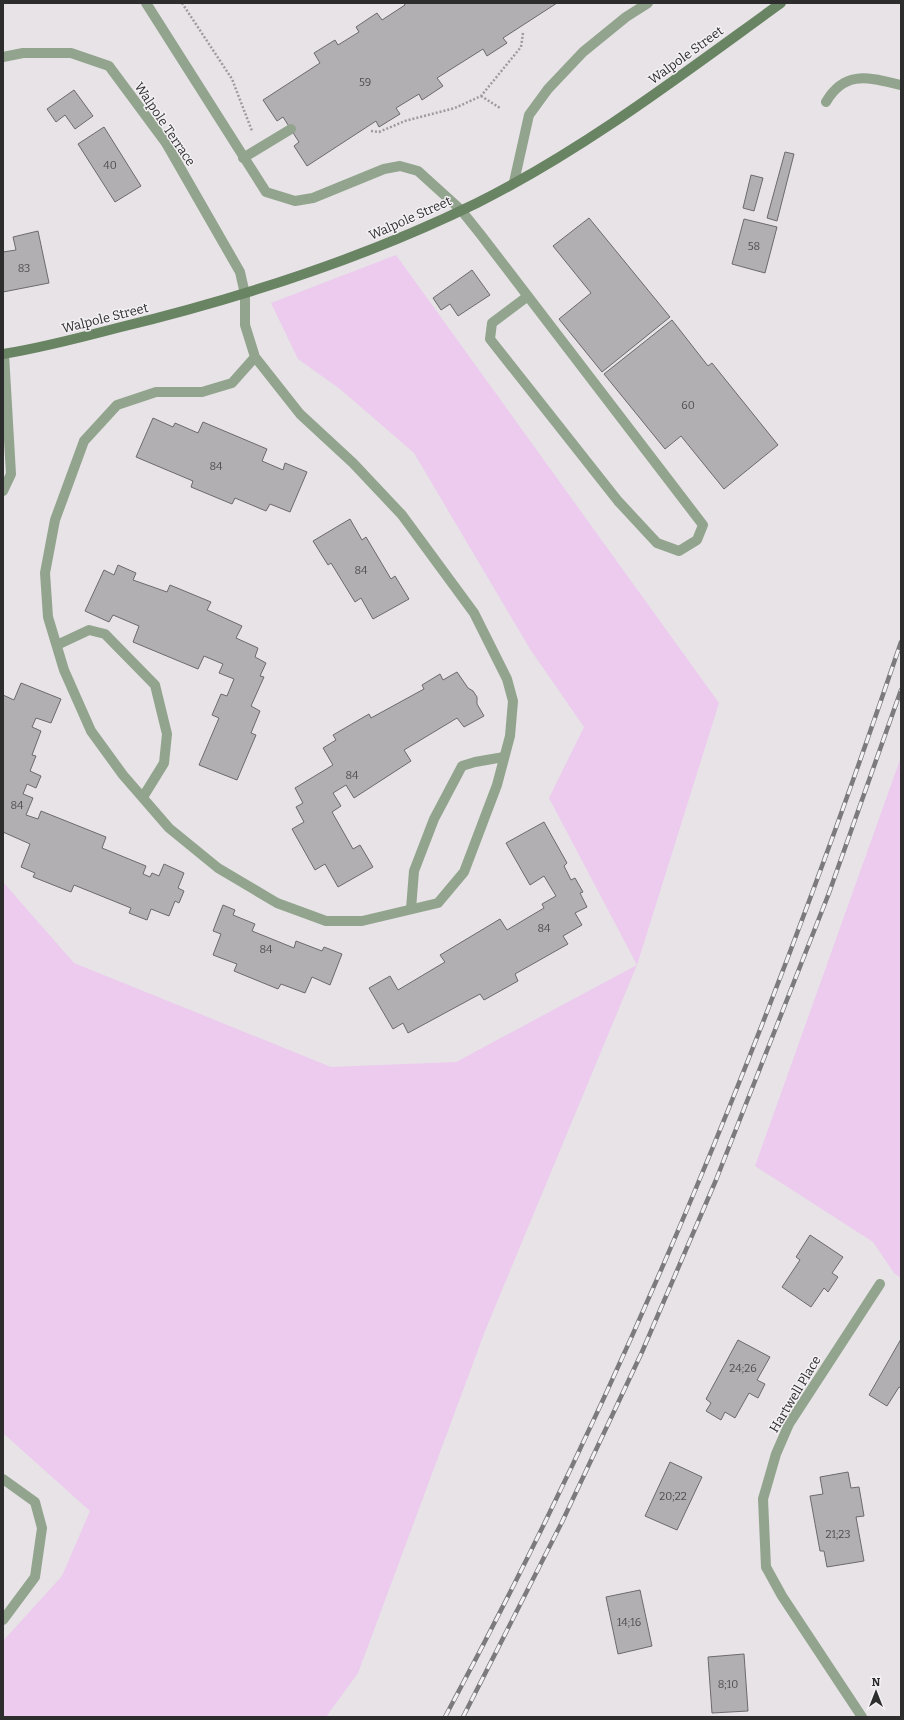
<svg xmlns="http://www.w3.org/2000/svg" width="904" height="1720" viewBox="0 0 904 1720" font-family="Bitter,serif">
<rect width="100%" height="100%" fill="#e7e3e7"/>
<g fill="#eccbee">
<polygon points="396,255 719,703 637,965 485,1331 358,1673 326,1717 3,1717 3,1641 62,1576 90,1511 3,1433 3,882 74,963 331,1067 456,1062 637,965 549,798 584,727 530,649 414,453 340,389 298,359 271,303"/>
<polygon points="901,757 901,1278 894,1273 873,1242 755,1166"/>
</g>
<g fill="#b2afb2" stroke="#6d6a6d">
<polygon points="404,3 557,3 503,38 507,43 487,56 483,49 437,78 443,86 422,100 419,94 396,108 400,114 379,127 376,121 307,166 294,146 299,142 283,117 277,121 263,100 320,63 314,53 335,40 338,45 359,32 356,27 377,13 382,20 405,5"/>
<polygon points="74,90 93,116 75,129 65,115 56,122 47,109"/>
<polygon points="104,127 141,186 115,202 78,144"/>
<polygon points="785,152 794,154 777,221 767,218"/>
<polygon points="751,175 763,178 754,211 743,208"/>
<polygon points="589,218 670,317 602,372 559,319 591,293 553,246"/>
<polygon points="744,219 777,227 765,273 732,264"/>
<polygon points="38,231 49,283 3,292 3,252 16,250 13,237"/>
<polygon points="472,270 490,295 458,316 450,304 441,310 433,298"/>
<polygon points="672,320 708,366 712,363 778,445 724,489 681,436 665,449 604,374"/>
<polygon points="153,418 173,427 175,423 198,433 203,422 267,449 262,461 283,470 285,463 307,472 290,512 270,504 266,511 235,498 232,504 191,487 193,481 136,457"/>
<polygon points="350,519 362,540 366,537 391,579 395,576 409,599 373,619 361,598 355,602 331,563 328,565 313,541"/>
<polygon points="118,565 136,573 133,580 167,592 170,585 211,602 207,610 242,626 236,638 258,648 255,657 266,663 260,676 264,677 251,706 260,711 251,733 256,735 237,780 199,765 219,718 212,715 221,694 227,696 234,679 219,673 223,664 204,656 198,669 133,642 139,626 113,615 109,622 85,611 104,570 114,575"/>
<polygon points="457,672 468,688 473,691 477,697 477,704 484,716 464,727 457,718 404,750 411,761 354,798 346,785 333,793 341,806 332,812 353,849 360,845 373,867 338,887 325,864 315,870 292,829 304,822 296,807 303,803 295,788 333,765 323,748 336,740 333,735 369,714 371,718 424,689 422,685 440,674 443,680"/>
<polygon points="21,683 61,699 51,723 36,718 32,727 41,731 32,755 36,756 30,771 41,776 36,788 27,784 23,794 33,798 26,815 38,819 41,811 106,837 102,848 146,866 143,874 150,877 152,873 159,876 164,864 184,873 178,888 184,891 179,903 175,901 169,916 151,909 147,920 129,913 131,908 74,885 71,892 33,877 35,873 21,867 30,844 3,832 3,695 14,700"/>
<polygon points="544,822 567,863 564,866 571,880 575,878 583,892 580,893 587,907 575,913 582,925 563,936 568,944 515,974 518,981 484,1000 480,994 408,1033 403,1023 393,1029 369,988 390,976 398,990 445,962 440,955 500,919 507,930 544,908 542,904 556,896 544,876 530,885 506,843"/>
<polygon points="223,905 235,910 233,915 255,924 252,931 294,948 296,941 322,951 324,947 342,954 330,985 312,977 305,993 281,984 278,989 234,971 237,964 213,955 221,934 213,931"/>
<polygon points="810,1235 843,1257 832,1273 838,1277 828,1292 824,1288 811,1307 782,1287 800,1260 796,1257"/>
<polygon points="901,1339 901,1388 899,1387 887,1406 869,1395"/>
<polygon points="738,1340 770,1357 757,1380 765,1384 758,1398 749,1393 735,1418 725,1412 721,1420 706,1411 711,1403 706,1399"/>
<polygon points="670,1462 702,1477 677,1530 645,1516"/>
<polygon points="848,1472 851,1488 859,1487 864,1516 856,1517 864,1561 827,1567 824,1551 820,1551 810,1496 823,1494 820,1477"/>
<polygon points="640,1590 652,1646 618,1654 606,1597"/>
<polygon points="744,1654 748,1711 712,1713 708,1657"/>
</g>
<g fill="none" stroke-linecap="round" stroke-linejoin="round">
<g stroke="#9e9b9e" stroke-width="2.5" stroke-dasharray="2 2" stroke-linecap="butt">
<polyline points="182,3 232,79 252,131"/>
<polyline points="481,96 500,108"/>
<polyline points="371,131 379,132 405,121 455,108 481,96 521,47 523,33"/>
</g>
<g stroke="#92a48d" stroke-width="10">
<polyline points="146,3 266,192 295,201 313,198 384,169 400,166 418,171 461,210 481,235 703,525 697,540 679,551 657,543 618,501 490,339 492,323 528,296"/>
<path d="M826,102c19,-33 44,-24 75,-17"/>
<polyline points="243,158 291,129"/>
<polyline points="514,182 529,115 548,89 583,52 626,17 648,3"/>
<polyline points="3,491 11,474 4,354"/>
<polyline points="57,645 89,630 105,634 155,685 167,734 164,763 143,797"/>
<polyline points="411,909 414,871 434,819 462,766 475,762 504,757"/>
</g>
<g stroke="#92a48d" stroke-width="10">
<polyline points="3,57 23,53 71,53 109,66 166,143 240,272 245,294 245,325 255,357 300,414 353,463 402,515 474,613 507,679 513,701 510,736 497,785 464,872 438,903 362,921 326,921 277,903 218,868 169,828 123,775 91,731 64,670 48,617 45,573 55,520 84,441 117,405 156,392 202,392 232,383 255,357"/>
<polyline points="3,1479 35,1502 42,1528 35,1577 3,1620"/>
<polyline points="862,1717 782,1596 766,1567 763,1499 776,1454 789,1424 880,1284"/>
</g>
<path stroke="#698463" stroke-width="10" d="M3,354c38,-6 76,-16 114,-26 124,-30 246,-69 360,-125 108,-54 207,-130 304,-200"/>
<defs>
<g id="rail">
<path d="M445,1717c185,-343 331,-706 456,-1075"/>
<polyline points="463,1717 562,1522 642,1352 716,1180 829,893 901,690"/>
</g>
</defs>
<use href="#rail" stroke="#7c7a7c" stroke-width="4.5"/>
<use href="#rail" stroke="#f4f1f5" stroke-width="3" stroke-dasharray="9" stroke-linecap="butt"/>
</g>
<g text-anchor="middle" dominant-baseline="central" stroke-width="3" stroke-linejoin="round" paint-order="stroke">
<g font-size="11" fill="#4f4e4f">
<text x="365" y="82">59</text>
<text x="110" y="165">40</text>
<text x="754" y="246">58</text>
<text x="24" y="268">83</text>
<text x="688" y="405">60</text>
<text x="216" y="466">84</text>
<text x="361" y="570">84</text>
<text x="352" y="775">84</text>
<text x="17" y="805">84</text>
<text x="544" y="928">84</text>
<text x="266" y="949">84</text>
<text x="743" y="1368">24;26</text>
<text x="673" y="1496">20;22</text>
<text x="838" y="1534">21;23</text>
<text x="629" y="1622">14;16</text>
<text x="728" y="1684">8;10</text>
</g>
<g font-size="13" fill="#2e2d2e" stroke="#f4f1f5">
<text transform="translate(686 55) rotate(-36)">Walpole Street</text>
<text transform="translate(165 124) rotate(56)">Walpole Terrace</text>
<text transform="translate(410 218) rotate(-24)">Walpole Street</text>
<text transform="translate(105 318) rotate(-14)">Walpole Street</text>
<text transform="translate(795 1394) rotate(-59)">Hartwell Place</text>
</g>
</g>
<rect width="904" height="1720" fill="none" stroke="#2e2d2e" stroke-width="8"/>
<g transform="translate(876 1692)" stroke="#f4f1f5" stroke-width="3" paint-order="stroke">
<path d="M0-3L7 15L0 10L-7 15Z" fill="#2e2d2e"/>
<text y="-6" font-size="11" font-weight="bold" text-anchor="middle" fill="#2e2d2e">N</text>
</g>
</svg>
